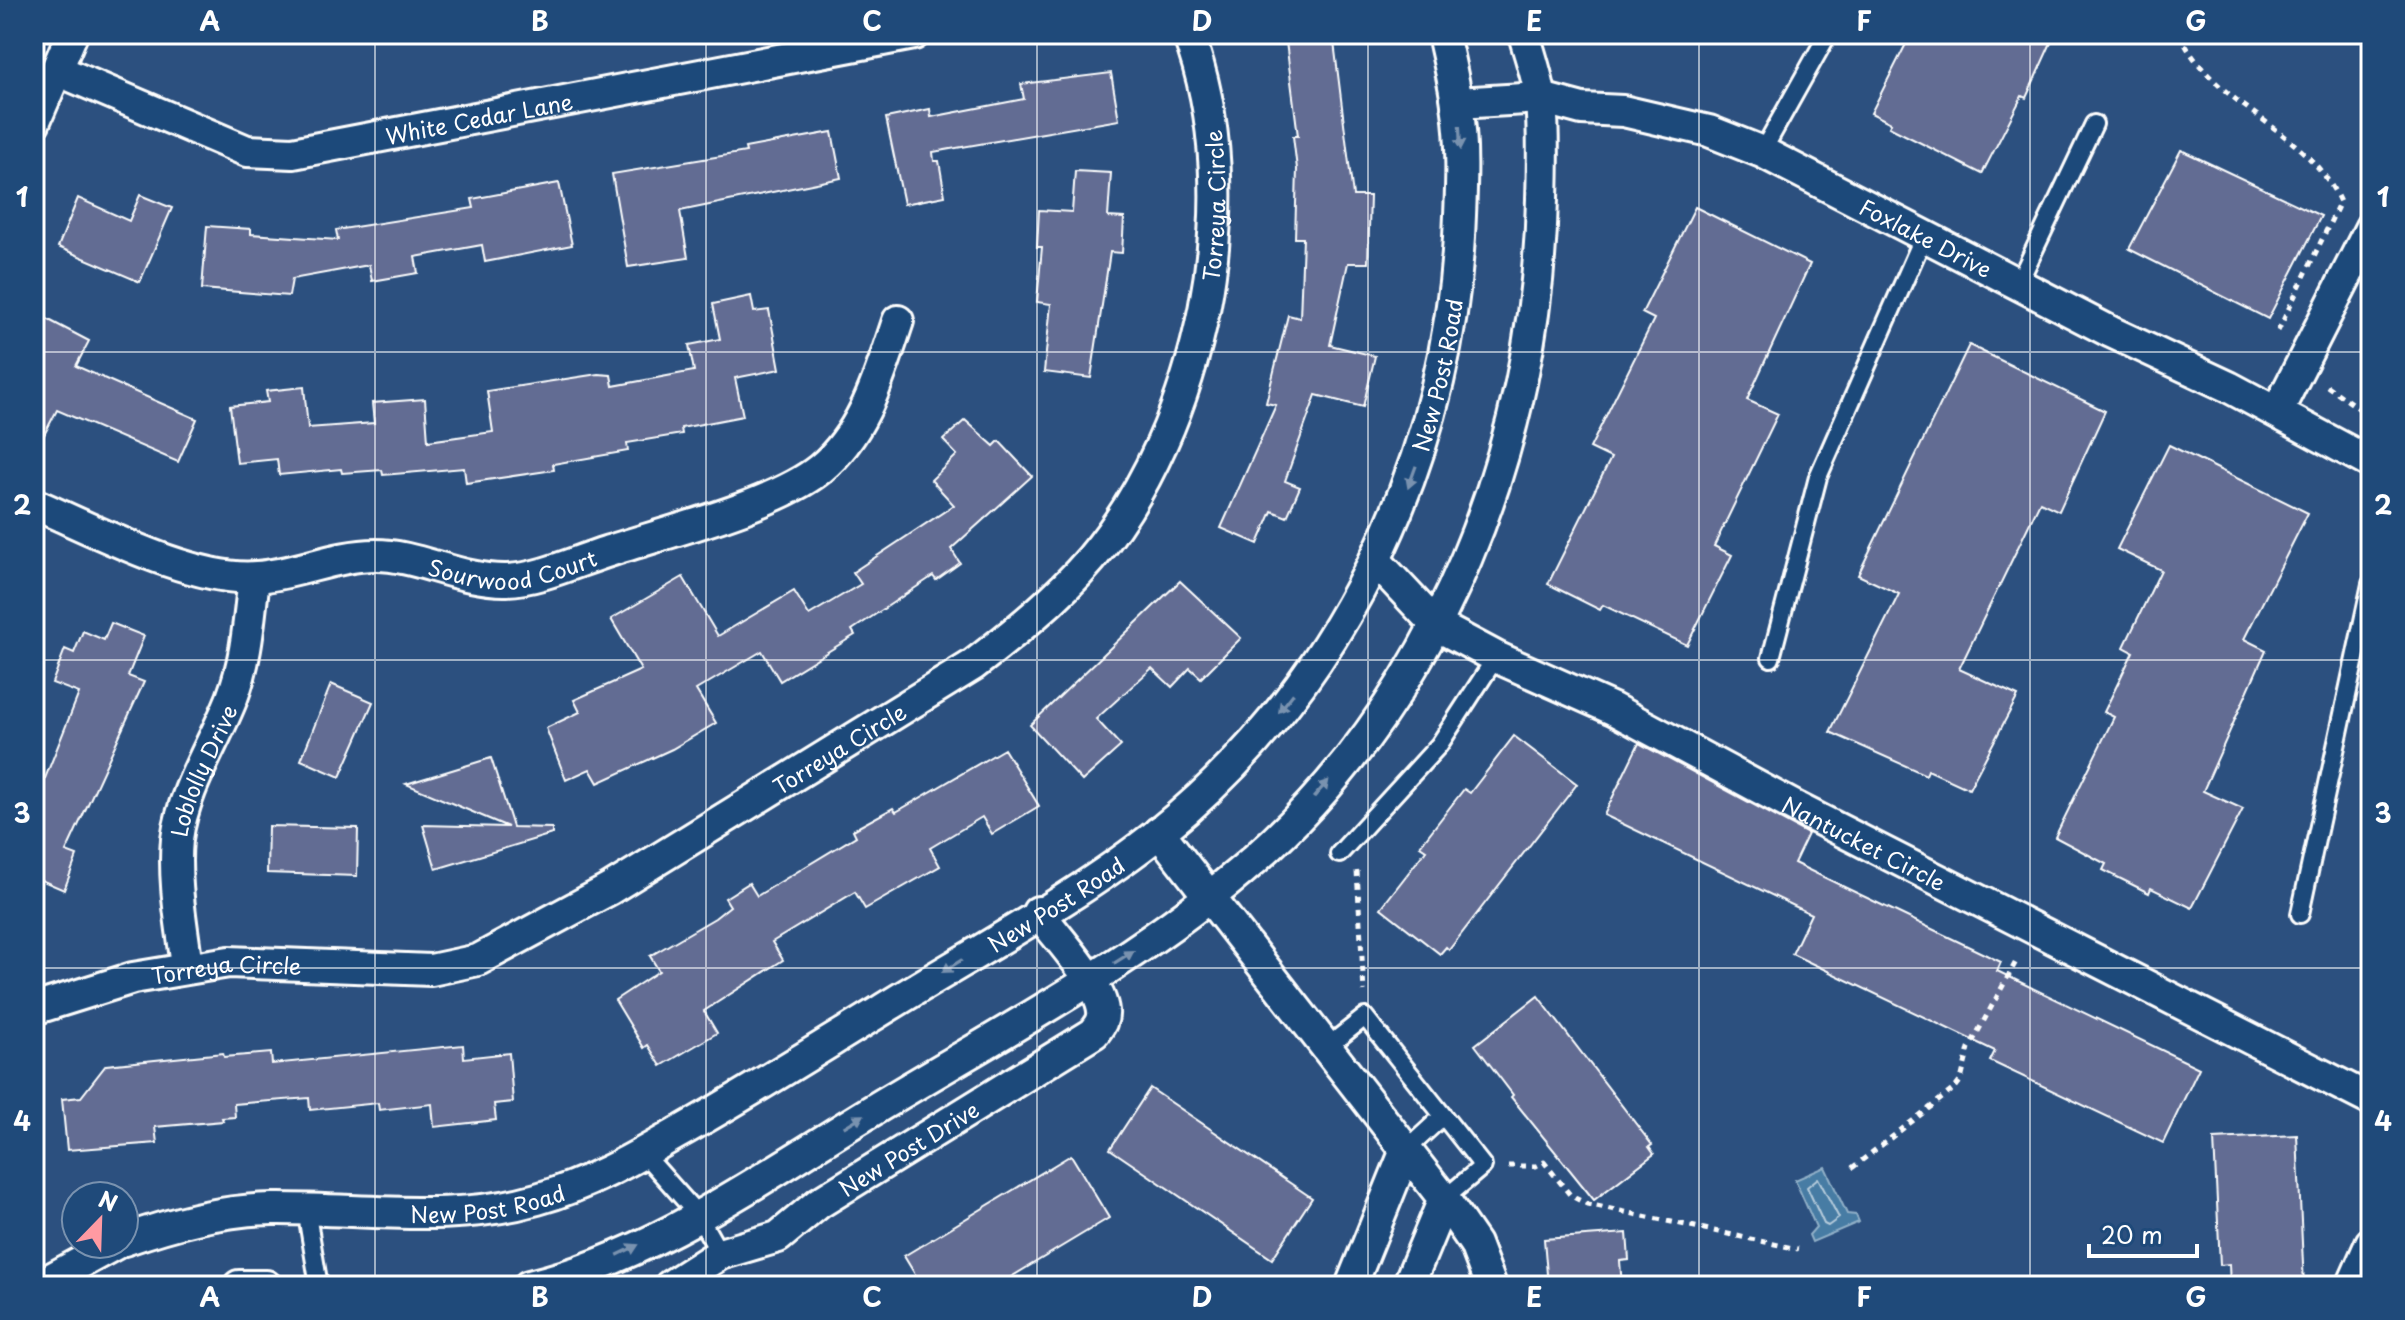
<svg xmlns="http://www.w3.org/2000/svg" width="2405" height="1320" viewBox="0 0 2405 1320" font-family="'Playpen Sans',sans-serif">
<rect width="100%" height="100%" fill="#2c507f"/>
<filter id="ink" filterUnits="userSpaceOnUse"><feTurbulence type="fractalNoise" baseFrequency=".0125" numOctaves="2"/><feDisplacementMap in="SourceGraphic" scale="16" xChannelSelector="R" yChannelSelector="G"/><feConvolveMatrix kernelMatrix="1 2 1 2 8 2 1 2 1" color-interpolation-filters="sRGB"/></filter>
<g filter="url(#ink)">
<polygon fill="#477ca4" stroke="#91b0c8" stroke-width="2" points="1825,1167 1847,1214 1856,1215 1859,1222 1812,1242 1809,1235 1816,1227 1795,1180"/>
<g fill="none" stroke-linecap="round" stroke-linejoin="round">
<polygon stroke="#b5cbdb" stroke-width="2" points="1818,1178 1839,1218 1828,1226 1824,1224 1807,1187"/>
</g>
<g fill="#626c93" stroke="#fff" stroke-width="2">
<polygon points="1285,34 1333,34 1353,196 1370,196 1368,263 1348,263 1330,345 1375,356 1363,407 1316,395 1285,481 1300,487 1287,517 1272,511 1258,544 1221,528 1276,405 1266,403 1288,315 1300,318 1303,238 1295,238 1297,169 1293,136 1298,136"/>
<polygon points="1911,34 2055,34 2026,98 2022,96 1982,174 1889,127 1891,123 1871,113"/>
<polygon points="1111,73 1119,120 933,152 934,161 939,161 945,196 904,204 886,118 930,109 931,117 1024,99 1021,84"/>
<polygon points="832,132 841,178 680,211 688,258 628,267 612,174 746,152 745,148"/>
<polygon points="2181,150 2321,216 2268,319 2129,249"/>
<polygon points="1075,171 1111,173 1108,217 1124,218 1122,253 1110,252 1091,378 1044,372 1051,304 1037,302 1042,247 1037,247 1039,210 1072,212"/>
<polygon points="559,183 572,245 485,262 482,245 415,257 418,273 372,281 369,265 292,279 289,296 202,289 207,226 251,229 251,234 338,240 336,230 474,208 472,199"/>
<polygon points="140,195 172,208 140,282 58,247 78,198 129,221"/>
<polygon points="1695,207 1810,264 1747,400 1778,414 1714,546 1732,555 1687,645 1603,605 1600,610 1548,584 1611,458 1590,448 1654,319 1642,313"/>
<polygon points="751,296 754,312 769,310 780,369 735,378 743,416 681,428 682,434 627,443 628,451 553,464 554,470 466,483 464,468 383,475 382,470 342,473 341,469 279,475 277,459 237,463 230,406 268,402 266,391 304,387 308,428 374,423 372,403 425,399 428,441 493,432 487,391 598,374 611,375 613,386 694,371 689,345 720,339 713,304"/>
<polygon points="47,319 89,341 76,366 197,419 178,462 57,410 34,454 34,344"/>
<polygon points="1969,345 2105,411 2059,511 2040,502 1959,669 2018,696 1969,789 1928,770 1926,775 1830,732 1899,594 1858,575"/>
<polygon points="965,420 994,446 999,441 1032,476 951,549 960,563 936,580 933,576 852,630 855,635 780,681 762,651 696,690 716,723 672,749 598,783 590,769 566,780 546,728 580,712 574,700 641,670 611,619 683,577 718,636 794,591 809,615 861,584 853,572 954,505 931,480 957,455 943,440"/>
<polygon points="2169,445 2308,513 2244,639 2266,650 2203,791 2243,809 2192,908 2151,888 2149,893 2103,870 2106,864 2055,837 2114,717 2104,712 2133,652 2124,647 2161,570 2117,549"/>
<polygon points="1180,581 1241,638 1201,678 1190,668 1172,687 1152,668 1096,719 1121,746 1082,781 1030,725"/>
<polygon points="111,623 144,636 128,676 144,682 66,852 77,856 64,890 34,877 34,806 79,693 52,683 65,649 74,653 83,631 104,640"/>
<polygon points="331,684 373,702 340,777 301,760"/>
<polygon points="1514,736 1577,784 1449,950 1446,947 1440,954 1381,908 1426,850 1420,846 1464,789 1470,793"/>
<polygon points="1639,743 1808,834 1794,863 2001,962 1997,971 2199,1068 2163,1143 1990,1061 1995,1051 1792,954 1811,914 1604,815"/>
<polygon points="1004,749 1039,806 992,834 982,817 930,848 940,866 865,909 855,892 772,942 783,960 704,1011 717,1033 661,1066 648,1045 644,1048 615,1000 659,971 650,956 715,918 730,906 725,898 749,883 757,896 856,836 853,830 893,808 896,812"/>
<polygon points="491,758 513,827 552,828 552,834 436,869 423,825 508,827 406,784"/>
<polygon points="268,826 358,828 357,876 267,873"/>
<polygon points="1538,996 1652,1145 1649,1147 1654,1154 1594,1200 1511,1097 1513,1095 1475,1045"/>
<polygon points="463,1045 464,1058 509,1053 513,1102 494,1104 496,1120 434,1127 432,1104 379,1110 378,1103 310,1110 309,1098 234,1104 235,1117 222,1118 223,1121 155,1127 157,1143 67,1150 62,1099 81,1097 106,1065 223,1053 224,1057 271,1053 272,1064"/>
<polygon points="1150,1088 1312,1198 1272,1259 1110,1149"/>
<polygon points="2297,1135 2304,1286 2230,1286 2229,1264 2220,1265 2214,1139"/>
<polygon points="1071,1155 1109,1218 996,1286 922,1286 904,1256"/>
<polygon points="1627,1233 1629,1260 1620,1261 1622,1286 1548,1286 1544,1239"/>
</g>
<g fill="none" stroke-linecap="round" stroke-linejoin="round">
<defs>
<g id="lane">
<polyline points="1762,152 1828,34"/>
<polyline points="2018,284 2094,124"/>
<polyline points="1771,658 1818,477 1924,236"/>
<polyline points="1339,854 1439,745 1496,657"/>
<polyline points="2300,914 2371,584"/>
<polyline points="1327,1047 1365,1017 1483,1166 1444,1199"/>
<polyline points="1406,1150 1443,1116"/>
<polyline points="643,1153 698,1215 720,1254"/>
<polyline points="306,1209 319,1286"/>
</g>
<g id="street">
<path id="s1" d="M57,70l190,81 46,2 621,-119"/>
<path id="s2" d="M1457,103l84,-5 41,11 41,2 86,20 53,21 349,180 118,55 142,76"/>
<polyline points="34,123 72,34"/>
<polyline points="2277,412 2371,227"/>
<path id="s3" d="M34,504c59,25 160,79 223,73 40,-3 79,-22 119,-22 41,0 85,26 131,25 32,-1 68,-18 99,-28 58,-19 168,-46 214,-83 45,-37 60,-95 78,-148"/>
<path id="s4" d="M1375,560l61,65 60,32 117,52 184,99 574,292"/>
<polyline points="1159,832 1444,1199 1475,1244 1491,1286"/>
<path id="s5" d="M187,967c-5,-42 -14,-85 -10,-128 6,-49 37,-95 55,-141 15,-39 17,-80 22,-120"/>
<path id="s6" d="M34,1009l99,-31 96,-16 202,8 47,-10 132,-71 363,-224c41,-32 84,-66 118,-106 111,-133 159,-361 97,-525"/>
<path id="s7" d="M124,1240c49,-17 97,-30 149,-31 89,-1 178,15 264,-10 50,-14 94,-39 139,-65 68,-38 134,-80 201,-121 91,-57 201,-115 284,-182 180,-145 284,-366 298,-594 2,-44 5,-89 -2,-133 -3,-23 -9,-47 -14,-70"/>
<polyline points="38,1286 115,1244"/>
<polyline points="239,1286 266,1286"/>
<path d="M529,1286c127,-29 248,-119 359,-185 125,-75 257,-145 367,-242 186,-165 282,-416 287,-660 1,-32 2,-65 -1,-97 -2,-22 -11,-46 -17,-68"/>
<path id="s8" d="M670,1286l50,-32 58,-17 41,-34 275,-170c5,-7 10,-12 9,-22 -2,-27 -48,-76 -65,-99"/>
<polyline points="1351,1286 1406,1150"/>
<polyline points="1408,1286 1444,1199"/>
<polyline points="2352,1286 2371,1243"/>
</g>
</defs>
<use href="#lane" stroke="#fff" stroke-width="22"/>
<use href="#street" stroke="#fff" stroke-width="36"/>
<g stroke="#fff" stroke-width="5" stroke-dasharray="6 6" stroke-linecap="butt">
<path d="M2180,34c33,74 127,93 160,168l-62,129"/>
<polyline points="2327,386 2371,417"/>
<polyline points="1357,871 1364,992"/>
<polyline points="1508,1166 1536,1166 1544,1162 1571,1196 1587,1204 1798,1249"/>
<polyline points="1852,1168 1955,1088 1961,1080 1969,1048 2018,958"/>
</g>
<use href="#lane" stroke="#1f4a7a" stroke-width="16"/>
<use href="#street" stroke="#1f4a7a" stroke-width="30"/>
</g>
<defs><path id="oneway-solid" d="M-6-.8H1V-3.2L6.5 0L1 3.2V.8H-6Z" transform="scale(2)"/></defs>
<g fill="#7992af">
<use href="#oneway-solid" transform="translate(1460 138) rotate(87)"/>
<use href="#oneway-solid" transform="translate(1412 477) rotate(110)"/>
<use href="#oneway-solid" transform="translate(1286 703) rotate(128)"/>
<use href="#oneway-solid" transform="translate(1321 789) rotate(-49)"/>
<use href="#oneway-solid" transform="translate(1124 957) rotate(-32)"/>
<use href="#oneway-solid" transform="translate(952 966) rotate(148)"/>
<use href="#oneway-solid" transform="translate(854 1121) rotate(-31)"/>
<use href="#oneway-solid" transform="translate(628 1250) rotate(-26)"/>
</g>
</g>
<path fill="none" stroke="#fff" stroke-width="2" stroke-opacity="0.55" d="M375,34v1252M706,34v1252M1037,34v1252M1368,34v1252M1699,34v1252M2030,34v1252M34,352h2337M34,660h2337M34,968h2337"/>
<g text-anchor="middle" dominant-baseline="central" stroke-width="6" stroke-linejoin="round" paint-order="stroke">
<g font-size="22" fill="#fff" stroke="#1f4a7a">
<text stroke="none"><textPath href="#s1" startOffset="442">White Cedar Lane</textPath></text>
<text stroke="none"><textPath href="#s6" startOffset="1568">Torreya Circle</textPath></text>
<text stroke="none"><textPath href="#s2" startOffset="498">Foxlake Drive</textPath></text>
<text stroke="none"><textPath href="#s7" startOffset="1688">New Post Road</textPath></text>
<text stroke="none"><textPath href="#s3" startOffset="498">Sourwood Court</textPath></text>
<text stroke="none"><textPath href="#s6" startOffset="870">Torreya Circle</textPath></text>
<text stroke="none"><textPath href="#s5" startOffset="202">Loblolly Drive</textPath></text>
<text stroke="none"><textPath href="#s4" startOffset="570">Nantucket Circle</textPath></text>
<text stroke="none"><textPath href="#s7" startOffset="1016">New Post Road</textPath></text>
<text stroke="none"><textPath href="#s6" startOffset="198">Torreya Circle</textPath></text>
<text stroke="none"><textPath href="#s8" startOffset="278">New Post Drive</textPath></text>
<text stroke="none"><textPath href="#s7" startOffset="368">New Post Road</textPath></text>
</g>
</g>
<rect width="2405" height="1320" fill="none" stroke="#1f4a7a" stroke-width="88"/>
<g transform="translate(100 1220) rotate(23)"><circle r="38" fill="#1f4a7a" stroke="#7992af" stroke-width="2"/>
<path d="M0-6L14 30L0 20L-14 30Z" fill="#ff9aa2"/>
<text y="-12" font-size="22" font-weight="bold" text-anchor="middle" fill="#ffffff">N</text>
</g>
<path d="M2089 1244v12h108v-12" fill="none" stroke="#ffffff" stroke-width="4"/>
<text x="2101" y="1244" font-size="24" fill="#ffffff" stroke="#1f4a7a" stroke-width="6" paint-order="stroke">20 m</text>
<rect x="44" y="44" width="2317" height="1232" fill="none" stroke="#fff" stroke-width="3"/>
<g font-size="26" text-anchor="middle" font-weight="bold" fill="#fff">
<text x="210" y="31">A</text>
<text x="540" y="31">B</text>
<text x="872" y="31">C</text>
<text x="1202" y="31">D</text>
<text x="1534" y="31">E</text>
<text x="1864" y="31">F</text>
<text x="2196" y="31">G</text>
<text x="22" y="207">1</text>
<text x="2383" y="207">1</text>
<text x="22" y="515">2</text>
<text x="2383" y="515">2</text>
<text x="22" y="823">3</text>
<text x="2383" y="823">3</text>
<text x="22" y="1131">4</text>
<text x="2383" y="1131">4</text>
<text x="210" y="1307">A</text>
<text x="540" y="1307">B</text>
<text x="872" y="1307">C</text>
<text x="1202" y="1307">D</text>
<text x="1534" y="1307">E</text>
<text x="1864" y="1307">F</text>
<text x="2196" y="1307">G</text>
</g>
</svg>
